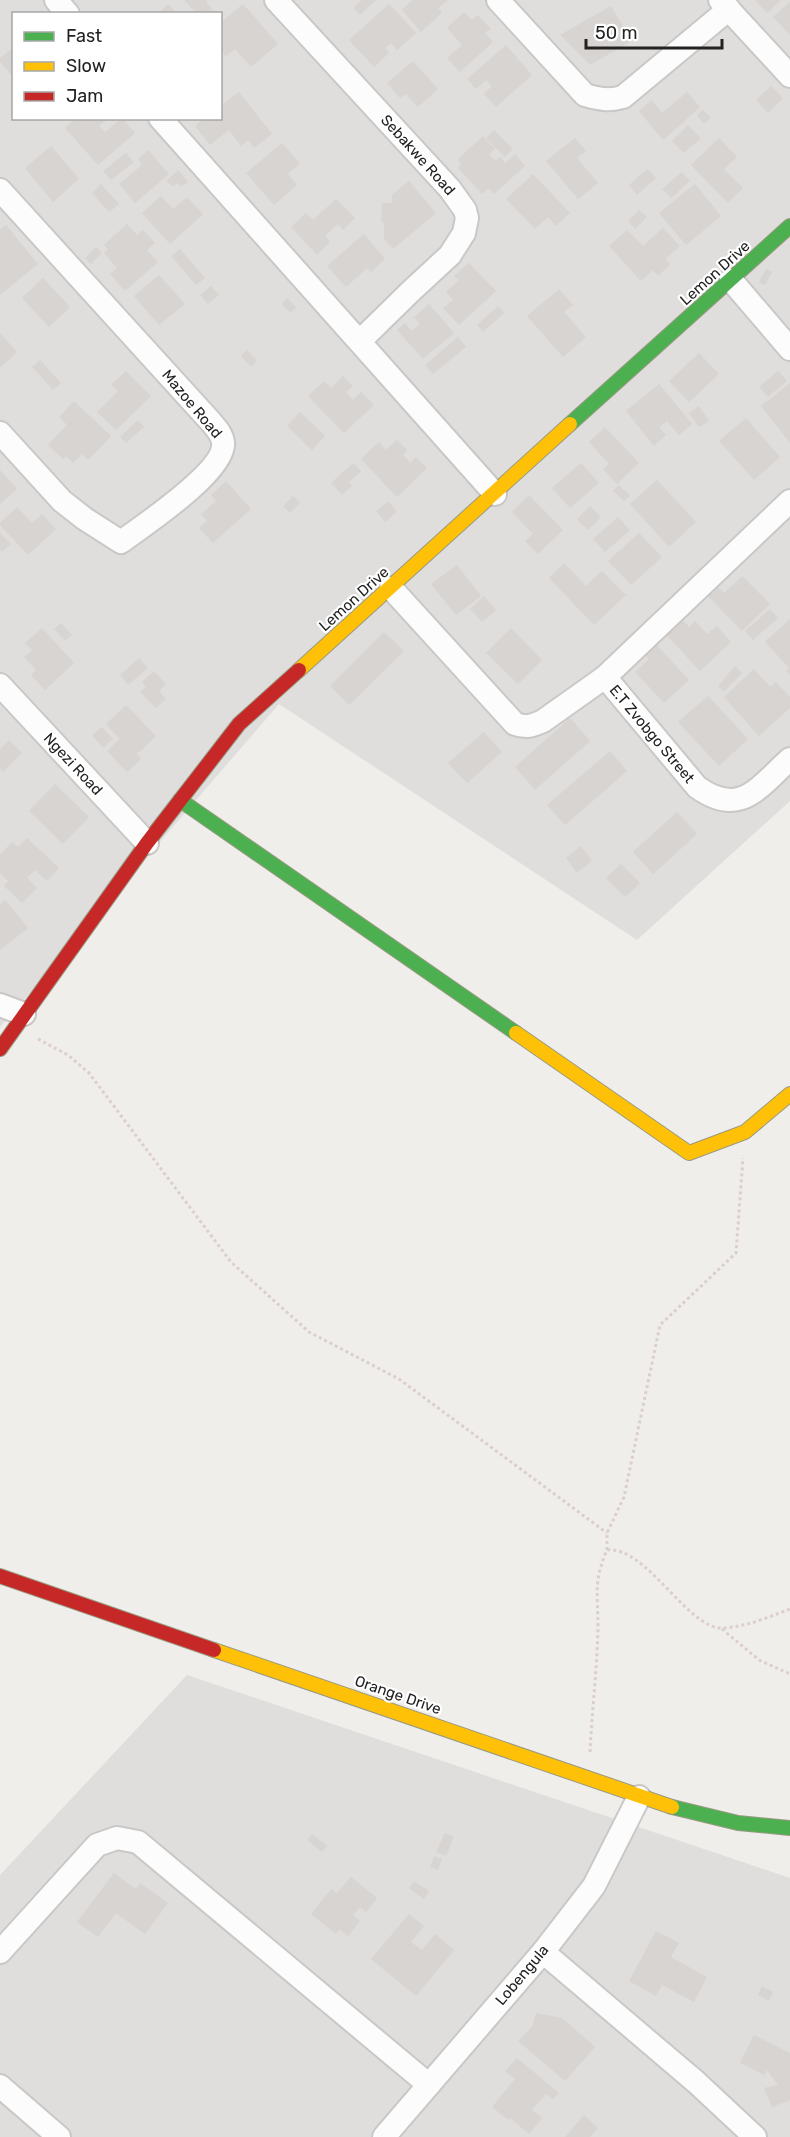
<svg xmlns="http://www.w3.org/2000/svg" width="790" height="2137" viewBox="0 0 790 2137" font-family="Rubik,sans-serif">
<rect width="100%" height="100%" fill="#f0eeeb"/>
<g fill="#dfdedc" fill-rule="evenodd">
<path d="M0,0h790v801l-153,139 -358,-236 -279,323zM14,14h206v104h-206z"/>
<polygon points="187,1675 790,1878 790,2137 0,2137 0,1875"/>
</g>
<g fill="#d7d4d2">
<polygon points="184,0 208,0 206,2 216,14 197,14"/>
<polygon points="362,0 376,0 360,15 353,8"/>
<polygon points="413,0 448,0 438,8 442,13 421,32 402,10"/>
<polygon points="755,0 781,0 767,13"/>
<polygon points="790,2 790,35 773,17"/>
<polygon points="168,4 177,14 158,14"/>
<polygon points="243,4 278,44 251,67 235,49 226,56 220,50 220,23"/>
<polygon points="389,4 416,33 397,50 391,43 385,48 389,53 374,67 349,40"/>
<polygon points="611,6 632,41 590,65 560,35"/>
<polygon points="464,12 472,20 478,15 491,29 485,33 493,42 460,72 447,58 462,45 447,28"/>
<polygon points="506,45 532,75 496,107 484,94 492,86 486,80 476,89 467,79"/>
<polygon points="14,47 14,78 0,62 0,58"/>
<polygon points="413,61 438,89 418,107 406,94 400,98 387,83"/>
<polygon points="771,86 783,98 768,113 756,100"/>
<polygon points="239,92 272,134 254,148 248,140 241,146 229,130 210,145 195,126 204,118 220,118 220,106"/>
<polygon points="687,92 700,107 663,140 639,111 652,100 662,113"/>
<polygon points="703,110 711,118 704,124 697,115"/>
<polygon points="76,118 108,118 99,126 105,132 122,118 135,133 98,165 65,128"/>
<polygon points="688,125 701,138 684,153 672,141"/>
<polygon points="494,130 513,149 505,157 486,138"/>
<polygon points="483,136 495,149 489,154 495,161 500,157 505,163 515,154 525,166 494,194 489,188 482,194 458,168 461,164 457,160"/>
<polygon points="575,138 586,151 577,158 598,183 578,199 546,161"/>
<polygon points="719,138 737,157 724,169 743,188 728,203 691,165"/>
<polygon points="282,143 300,163 288,174 297,185 274,205 246,173"/>
<polygon points="51,146 79,179 53,202 25,168"/>
<polygon points="148,150 169,174 135,203 119,184 142,165 138,159"/>
<polygon points="126,153 134,162 111,180 103,171"/>
<polygon points="647,169 656,178 637,195 629,185"/>
<polygon points="178,170 188,182 181,187 177,183 173,187 166,181"/>
<polygon points="682,172 690,181 671,198 662,189"/>
<polygon points="533,174 570,213 556,226 548,217 535,229 506,199"/>
<polygon points="409,181 436,213 393,249 384,239 384,223 381,221 382,203 392,203 392,195"/>
<polygon points="101,184 119,204 109,212 92,193"/>
<polygon points="695,184 721,216 686,245 659,213"/>
<polygon points="161,196 173,209 187,197 203,214 170,244 142,213"/>
<polygon points="336,199 355,218 343,230 338,224 325,236 330,242 317,255 291,227 306,213 313,220"/>
<polygon points="639,210 647,217 635,229 628,221"/>
<polygon points="127,224 137,235 143,230 155,243 147,250 158,262 125,291 110,274 117,268 104,253 108,249 104,245"/>
<polygon points="6,225 38,264 0,295 0,229"/>
<polygon points="663,228 680,246 665,259 670,264 658,276 653,270 641,281 609,246 627,230 643,246"/>
<polygon points="364,234 385,259 371,272 367,268 346,287 327,266"/>
<polygon points="96,247 102,253 91,264 85,258"/>
<polygon points="180,249 205,278 196,285 171,256"/>
<polygon points="469,263 496,291 459,325 443,308 453,300 446,292 459,280 454,276"/>
<polygon points="766,269 772,272 765,285 759,282"/>
<polygon points="159,275 185,304 159,325 134,296"/>
<polygon points="43,278 70,307 49,327 22,298"/>
<polygon points="211,286 219,295 208,304 200,295"/>
<polygon points="559,289 573,305 564,312 586,337 563,357 527,316"/>
<polygon points="287,298 296,307 291,313 282,304"/>
<polygon points="429,304 454,333 423,359 397,330 405,323 412,331 420,324 414,317"/>
<polygon points="498,306 504,313 483,332 477,325"/>
<polygon points="0,333 17,352 0,368"/>
<polygon points="458,337 466,347 433,374 425,365"/>
<polygon points="247,350 257,361 251,367 241,356"/>
<polygon points="699,353 719,374 689,402 669,381"/>
<polygon points="40,360 61,383 53,390 32,367"/>
<polygon points="126,371 151,396 116,430 97,412 118,391 111,385"/>
<polygon points="778,371 787,381 768,397 759,387"/>
<polygon points="343,376 353,386 346,392 353,400 361,392 374,405 344,433 308,396 324,381 331,388"/>
<polygon points="790,383 790,443 761,406"/>
<polygon points="659,384 692,424 679,435 667,421 659,427 666,435 654,446 626,411"/>
<polygon points="74,401 111,436 88,460 82,454 73,463 66,456 63,459 48,445 67,425 59,417"/>
<polygon points="699,406 709,421 699,427 689,413"/>
<polygon points="300,412 325,436 312,450 287,426"/>
<polygon points="746,418 780,457 754,480 719,441"/>
<polygon points="138,420 144,427 126,443 120,437"/>
<polygon points="605,427 639,463 617,484 603,469 609,464 589,442"/>
<polygon points="397,440 407,450 403,455 410,463 416,457 427,468 397,497 361,459 379,442 386,450"/>
<polygon points="353,463 361,471 349,482 352,486 342,495 331,483"/>
<polygon points="581,463 599,483 570,508 552,488"/>
<polygon points="0,470 17,489 0,504"/>
<polygon points="657,480 696,522 669,547 630,504"/>
<polygon points="226,481 251,509 213,543 199,528 207,521 201,514 216,501 211,495"/>
<polygon points="619,485 630,496 624,501 613,491"/>
<polygon points="529,495 563,530 538,554 525,541 533,534 512,512"/>
<polygon points="293,496 300,503 290,513 283,506"/>
<polygon points="388,501 397,512 385,522 376,511"/>
<polygon points="590,506 601,517 588,530 577,519"/>
<polygon points="17,507 32,523 42,514 56,529 28,555 0,525 0,523"/>
<polygon points="618,517 630,530 605,552 593,539"/>
<polygon points="0,533 11,544 2,552 0,549"/>
<polygon points="639,533 662,557 631,585 608,561"/>
<polygon points="564,563 586,586 602,571 626,595 594,625 549,578"/>
<polygon points="457,565 481,596 456,615 431,584"/>
<polygon points="742,576 770,604 742,631 707,595 717,586 724,593"/>
<polygon points="484,596 496,610 482,622 470,609"/>
<polygon points="770,609 778,618 753,640 745,631"/>
<polygon points="678,615 689,627 695,621 707,634 717,626 731,642 700,671 662,630"/>
<polygon points="790,619 790,675 786,671 789,668 765,642"/>
<polygon points="61,623 72,635 65,641 54,629"/>
<polygon points="42,628 74,663 45,690 31,675 36,670 24,657 32,650 25,643"/>
<polygon points="511,628 542,660 518,684 486,653"/>
<polygon points="384,632 404,651 349,705 330,686"/>
<polygon points="653,641 689,680 664,703 635,672 649,659 642,651"/>
<polygon points="139,658 148,668 128,685 120,675"/>
<polygon points="735,666 742,673 724,692 718,686"/>
<polygon points="754,669 770,687 776,682 790,697 790,708 759,736 724,697"/>
<polygon points="154,671 166,684 159,691 166,699 156,708 140,692 146,687 142,682"/>
<polygon points="708,696 748,739 719,766 678,722"/>
<polygon points="126,705 156,736 137,754 141,759 127,772 107,751 120,739 106,724"/>
<polygon points="570,718 590,741 535,790 515,767"/>
<polygon points="102,727 113,739 103,748 92,735"/>
<polygon points="484,732 502,752 467,783 448,763"/>
<polygon points="9,740 22,753 3,772 0,769 0,749"/>
<polygon points="610,751 627,771 565,825 547,805"/>
<polygon points="55,784 89,817 63,844 29,811"/>
<polygon points="677,812 697,834 653,874 633,852"/>
<polygon points="27,838 59,868 47,881 35,870 27,878 37,888 22,903 4,886 8,881 0,873 0,855 12,842 18,847"/>
<polygon points="581,846 592,861 577,873 566,858"/>
<polygon points="621,864 640,883 625,897 606,878"/>
<polygon points="5,900 28,928 0,950 0,904"/>
<polygon points="445,1833 454,1837 446,1856 436,1852"/>
<polygon points="312,1834 327,1846 322,1852 307,1840"/>
<polygon points="434,1856 442,1859 438,1870 430,1867"/>
<polygon points="114,1873 136,1889 140,1883 168,1903 145,1934 116,1913 98,1937 77,1922"/>
<polygon points="351,1877 377,1898 366,1912 360,1907 353,1915 360,1921 348,1936 339,1929 336,1934 311,1914 331,1889 337,1893"/>
<polygon points="414,1881 429,1891 424,1899 409,1888"/>
<polygon points="409,1914 424,1926 411,1942 422,1950 435,1934 454,1950 416,1996 371,1959"/>
<polygon points="656,1931 679,1943 671,1957 707,1977 694,2002 662,1985 656,1996 629,1981"/>
<polygon points="762,1986 773,1992 769,2001 758,1995"/>
<polygon points="536,2013 562,2018 595,2047 565,2081 518,2041 532,2027"/>
<polygon points="754,2035 790,2053 790,2100 772,2107 764,2088 778,2085 767,2070 765,2075 740,2063"/>
<polygon points="517,2058 559,2093 553,2099 546,2094 532,2110 542,2118 529,2134 510,2118 508,2120 492,2107 515,2079 505,2071"/>
<polygon points="584,2115 598,2128 590,2137 565,2137"/>
</g>
<g fill="none" stroke-linecap="round" stroke-linejoin="round">
<defs>
<g id="street">
<polyline points="56,0 68,14"/>
<polyline points="276,0 450,189 465,210 467,218 464,233 450,255 410,292 360,341"/>
<path d="M498,0l87,95c14,4 24,6 38,2l106,-88"/>
<polyline points="720,0 790,76"/>
<polyline points="160,118 495,494"/>
<path d="M0,190l211,232c5,6 11,12 12,20 4,28 -79,83 -102,100l-36,-23 -23,-18 -62,-68"/>
<polyline points="731,280 790,349"/>
<path d="M391,588l124,136c11,4 17,2 28,-3l62,-44 185,-176"/>
<path d="M605,677l92,110c43,31 61,1 93,-28"/>
<polyline points="0,685 147,843"/>
<polyline points="0,1005 24,1014"/>
<polyline points="0,1952 97,1845 117,1838 138,1842 429,2085"/>
<polyline points="543,1952 696,2082 755,2137"/>
<polyline points="0,2086 59,2137"/>
<polyline points="384,2137 543,1952 594,1886 639,1797"/>
</g>
<g id="fast">
<polyline points="570,424 790,226"/>
<polyline points="180,800 516,1033"/>
<polyline points="672,1807 738,1823 790,1828"/>
</g>
<g id="slow">
<polyline points="299,670 570,424"/>
<polyline points="516,1033 689,1153 745,1132 790,1094"/>
<polyline points="214,1650 672,1807"/>
</g>
<g id="jam">
<polyline points="0,1049 147,843 239,724 299,670"/>
<polyline points="0,1576 214,1650"/>
</g>
</defs>
<use href="#street" stroke="#c9c8c7" stroke-width="26"/>
<use href="#fast" stroke="#999a82" stroke-width="16"/>
<use href="#slow" stroke="#999a82" stroke-width="16"/>
<use href="#jam" stroke="#999a82" stroke-width="16"/>
<g stroke="#dccecd" stroke-width="3" stroke-dasharray="3 3" stroke-linecap="butt">
<polyline points="38,1039 68,1055 89,1073 231,1262 309,1332 399,1379 607,1533"/>
<polyline points="607,1550 607,1533 624,1497 660,1325 736,1253 743,1158"/>
<polyline points="722,1629 759,1660 790,1674"/>
<path d="M590,1752c2,-41 7,-83 8,-125 0,-33 -5,-45 9,-77 40,-4 81,80 116,78 23,-1 46,-11 67,-19"/>
</g>
<use href="#street" stroke="#fdfcfc" stroke-width="22"/>
<use href="#fast" stroke="#4caf50" stroke-width="14"/>
<use href="#slow" stroke="#ffc107" stroke-width="14"/>
<use href="#jam" stroke="#c62828" stroke-width="14"/>
</g>
<g text-anchor="middle" dominant-baseline="central" stroke-width="4.5" stroke-linejoin="round" paint-order="stroke">
<g font-size="15" fill="#222" stroke="#fff">
<text transform="translate(418 155) rotate(48)">Sebakwe Road</text>
<text transform="translate(715 273) rotate(-42)">Lemon Drive</text>
<text transform="translate(192 404) rotate(50)">Mazoe Road</text>
<text transform="translate(354 599) rotate(-42)">Lemon Drive</text>
<text transform="translate(652 734) rotate(50)">E.T Zvobgo Street</text>
<text transform="translate(73 764) rotate(47)">Ngezi Road</text>
<text transform="translate(398 1695) rotate(19)">Orange Drive</text>
<text transform="translate(522 1975) rotate(-50)">Lobengula</text>
</g>
</g>
<rect x="12" y="12" width="210" height="108" fill="#ffffff" stroke="#a7a7a7" stroke-width="1.5"/>
<rect x="24" y="32" width="30" height="9" fill="#4caf50" stroke="#a7a7a7" stroke-width="1.5"/>
<text x="66" y="42" font-size="18" fill="#222222">Fast</text>
<rect x="24" y="62" width="30" height="9" fill="#ffc107" stroke="#a7a7a7" stroke-width="1.5"/>
<text x="66" y="72" font-size="18" fill="#222222">Slow</text>
<rect x="24" y="92" width="30" height="9" fill="#c62828" stroke="#a7a7a7" stroke-width="1.5"/>
<text x="66" y="102" font-size="18" fill="#222222">Jam</text>
<path d="M586 39v9h136v-9" fill="none" stroke="#222222" stroke-width="3"/>
<text x="595" y="39" font-size="18" fill="#222222" stroke="#ffffff" stroke-width="4.5" paint-order="stroke">50 m</text>
</svg>
